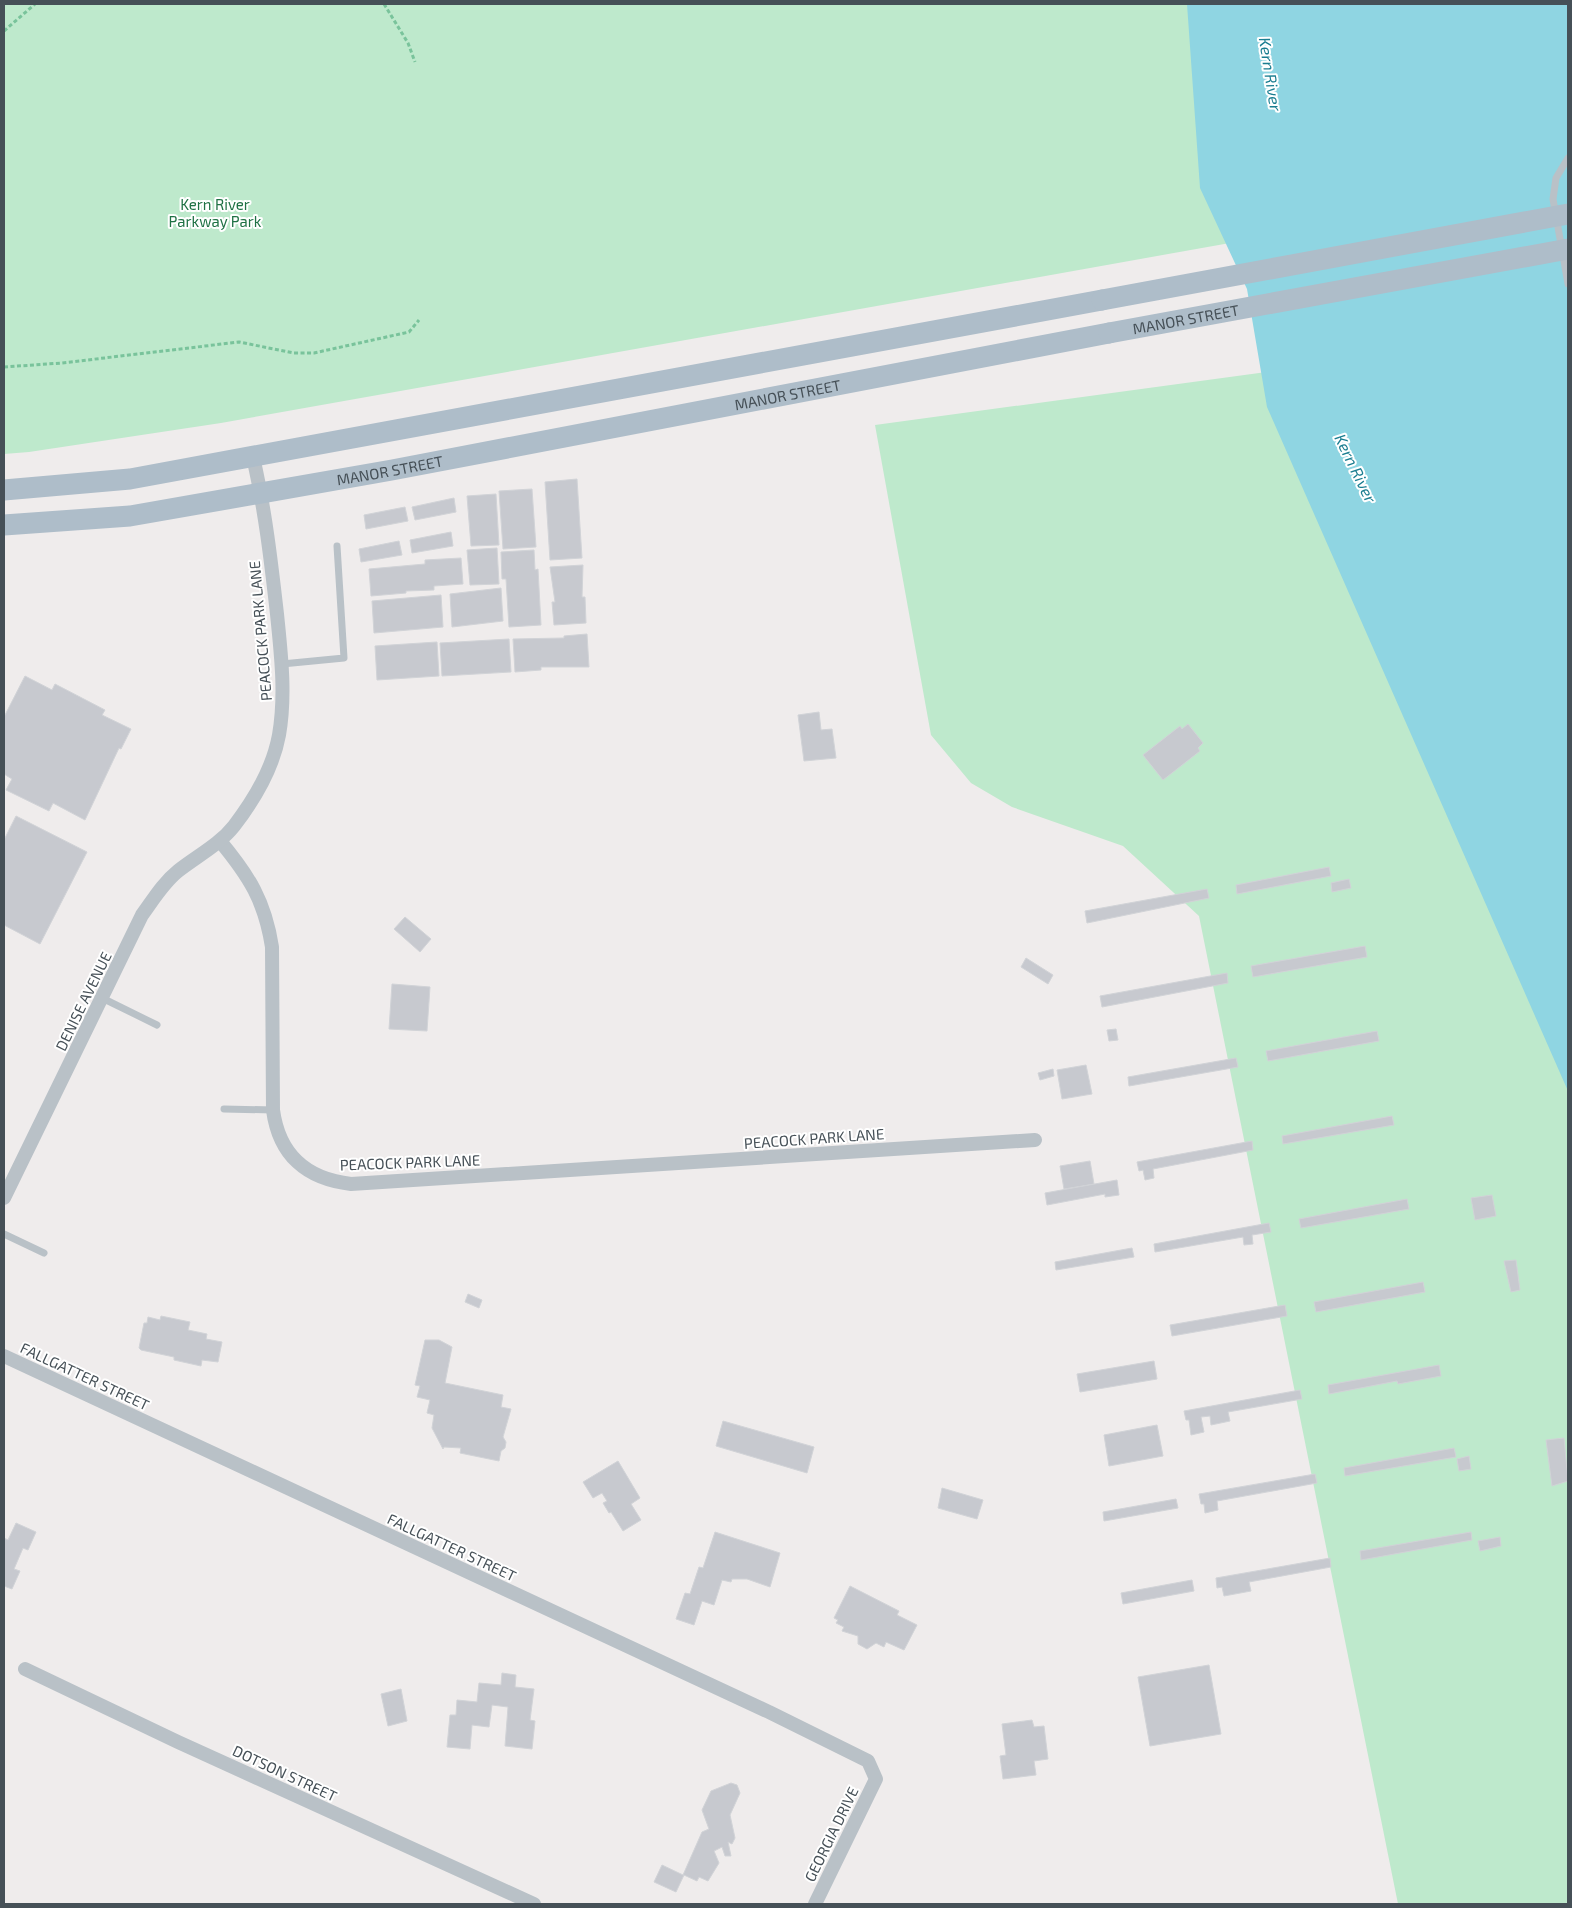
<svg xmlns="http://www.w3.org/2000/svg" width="1572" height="1908" viewBox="0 0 1572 1908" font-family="'Exo 2',sans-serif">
<rect width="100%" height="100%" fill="#efecec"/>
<g fill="#bee9cc">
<polygon points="4,4 1536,4 1527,190 221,423 29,452 4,454"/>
<polygon points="1539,335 1568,459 1568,1904 1398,1904 1199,916 1123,846 1012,807 971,783 931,735 875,425"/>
</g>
<polygon fill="#8fd5e2" points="1187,4 1568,4 1568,1091 1267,407 1247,289 1200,188"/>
<g fill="#c7c9cf" stroke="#d1d3d7">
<polygon points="577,479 582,558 550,560 545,482"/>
<polygon points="532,489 536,547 503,549 499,491"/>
<polygon points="496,494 499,545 471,546 467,496"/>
<polygon points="454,498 456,512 415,520 412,507"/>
<polygon points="405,507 408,521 366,529 364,515"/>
<polygon points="451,532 453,546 412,553 410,540"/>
<polygon points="399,541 402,555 361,562 359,549"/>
<polygon points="497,548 499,584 470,585 467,550"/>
<polygon points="534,550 535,570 538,569 541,625 509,627 506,579 502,579 501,552"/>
<polygon points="461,558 463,584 434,586 434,590 406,591 406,593 371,596 369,569 425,564 425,560"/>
<polygon points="583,565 582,597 585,597 586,623 554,625 552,602 555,602 550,567"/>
<polygon points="501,588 503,621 452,627 450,594"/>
<polygon points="441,595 443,627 374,633 372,601"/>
<polygon points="587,634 589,667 541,667 541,670 515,672 513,639 564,638 564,636"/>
<polygon points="509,639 511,672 442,676 440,643"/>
<polygon points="437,642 439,676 377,680 375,646"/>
<polygon points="25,676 52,690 55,684 105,710 102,715 131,729 121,749 119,748 85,820 53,803 49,811 6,790 12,779 4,774 4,717"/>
<polygon points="819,712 821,730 832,729 836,758 804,761 798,715"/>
<polygon points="1188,724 1203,743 1198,748 1200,751 1163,780 1143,755 1180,726 1182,729"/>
<polygon points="16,816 87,852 40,944 4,925 4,840"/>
<polygon points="1329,867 1331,876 1237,894 1236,885"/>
<polygon points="1349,879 1351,888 1332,892 1331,883"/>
<polygon points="1207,889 1209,898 1087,923 1085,911"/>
<polygon points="405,917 431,939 420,952 394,929"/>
<polygon points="1365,946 1367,957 1253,977 1251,966"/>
<polygon points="1026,958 1053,975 1048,984 1021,967"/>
<polygon points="1227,973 1228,983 1102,1007 1100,996"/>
<polygon points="392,984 430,987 427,1031 389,1029"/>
<polygon points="1116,1029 1118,1040 1109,1041 1107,1030"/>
<polygon points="1377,1031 1379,1041 1268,1061 1266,1051"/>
<polygon points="1236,1058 1238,1067 1129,1086 1128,1077"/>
<polygon points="1086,1065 1092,1094 1062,1099 1057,1070"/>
<polygon points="1053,1069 1054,1076 1040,1080 1038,1073"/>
<polygon points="1392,1116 1394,1125 1283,1144 1282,1136"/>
<polygon points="1252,1141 1253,1150 1153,1169 1154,1178 1145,1180 1143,1170 1139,1171 1137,1162"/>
<polygon points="1090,1161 1094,1184 1064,1189 1060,1166"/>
<polygon points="1117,1180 1119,1195 1105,1197 1105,1194 1047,1205 1045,1193"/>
<polygon points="1492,1195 1496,1216 1475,1220 1471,1198"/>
<polygon points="1407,1199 1409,1209 1301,1228 1299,1219"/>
<polygon points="1269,1223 1271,1232 1252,1235 1253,1244 1244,1245 1243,1237 1155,1252 1154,1244"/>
<polygon points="1132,1248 1134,1257 1056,1270 1055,1262"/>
<polygon points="1516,1260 1520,1290 1511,1292 1504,1261"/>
<polygon points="1423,1282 1425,1292 1316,1312 1314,1302"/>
<polygon points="468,1294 482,1300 479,1308 465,1302"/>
<polygon points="1285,1305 1287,1316 1172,1336 1170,1325"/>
<polygon points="161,1316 190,1322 188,1330 207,1334 206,1339 222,1342 218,1362 202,1360 201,1366 174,1360 174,1357 141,1350 139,1348 144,1323 147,1323 148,1317 160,1320"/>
<polygon points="425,1340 439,1340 452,1347 445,1383 503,1395 501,1407 511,1409 503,1437 506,1442 505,1448 501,1451 499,1461 460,1453 461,1448 444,1447 443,1449 432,1428 434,1415 427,1413 430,1400 417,1397 420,1386 415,1385"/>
<polygon points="1154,1361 1157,1379 1080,1392 1077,1374"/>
<polygon points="1439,1365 1441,1376 1398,1384 1397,1381 1329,1394 1328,1385"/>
<polygon points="1300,1390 1302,1399 1228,1412 1230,1421 1211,1425 1210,1416 1201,1417 1204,1432 1191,1435 1189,1420 1186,1420 1184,1411"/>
<polygon points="723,1421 814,1447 807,1473 716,1446"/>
<polygon points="1157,1425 1163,1456 1109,1466 1104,1435"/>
<polygon points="1564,1438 1568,1481 1552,1486 1546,1440"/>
<polygon points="1454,1448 1456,1457 1345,1476 1344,1468"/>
<polygon points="1469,1456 1471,1469 1459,1471 1457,1459"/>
<polygon points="618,1461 640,1498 631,1504 641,1520 623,1531 611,1512 609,1513 603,1503 607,1501 602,1493 593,1498 583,1482"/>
<polygon points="1315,1474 1317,1483 1217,1501 1218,1510 1205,1513 1204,1504 1201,1504 1199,1494"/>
<polygon points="942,1488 983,1500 977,1519 938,1508"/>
<polygon points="1176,1499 1178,1508 1104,1521 1103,1512"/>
<polygon points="16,1523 36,1532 28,1550 23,1548 14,1569 20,1571 12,1589 4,1586 4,1538 8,1540"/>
<polygon points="715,1532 780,1553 770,1587 747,1579 732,1579 731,1582 722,1580 714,1605 702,1601 694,1625 676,1619 685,1593 690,1594 699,1567 703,1568"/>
<polygon points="1471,1532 1472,1540 1361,1560 1360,1551"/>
<polygon points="1500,1537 1501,1546 1480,1551 1478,1541"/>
<polygon points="1330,1558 1331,1567 1249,1582 1251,1591 1224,1596 1222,1587 1217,1588 1216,1578"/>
<polygon points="1192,1580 1194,1591 1123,1604 1121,1593"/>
<polygon points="850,1586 899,1611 897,1615 917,1625 904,1650 886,1642 884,1647 876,1643 867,1649 858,1644 858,1636 842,1631 844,1627 836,1623 838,1620 834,1618"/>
<polygon points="1209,1665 1221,1734 1150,1746 1138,1677"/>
<polygon points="502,1673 516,1675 515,1687 534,1689 530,1720 535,1721 532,1749 505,1746 508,1707 492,1705 489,1727 472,1725 470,1749 447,1747 450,1715 456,1715 457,1700 477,1702 479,1683 501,1685"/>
<polygon points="401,1689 407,1721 388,1726 381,1694"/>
<polygon points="1032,1720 1034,1727 1044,1726 1048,1759 1034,1761 1036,1775 1003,1779 1000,1756 1006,1755 1002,1724"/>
<polygon points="731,1783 737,1785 740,1793 730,1815 735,1838 732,1844 728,1842 731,1856 725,1856 722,1847 714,1851 719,1863 708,1881 699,1877 697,1881 684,1875 676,1892 654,1882 662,1865 683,1875 702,1832 709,1829 702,1810 711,1791"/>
</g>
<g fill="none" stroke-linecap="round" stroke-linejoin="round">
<g stroke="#79c39b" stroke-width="3" stroke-dasharray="4 2.5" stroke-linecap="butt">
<polyline points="384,4 408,43 415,62"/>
<polyline points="4,31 35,4"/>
<polyline points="4,367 62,363 239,342 294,353 314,353 409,332 419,320"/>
</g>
<g stroke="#b9c1c7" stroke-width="7">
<polyline points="1568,158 1556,178 1553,199 1568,284"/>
<polyline points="282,664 344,658 337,546"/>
<polyline points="102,998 157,1025"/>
<polyline points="224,1109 273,1110"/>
<polyline points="4,1234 44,1253"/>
</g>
<g stroke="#b9c1c7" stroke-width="14">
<path d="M220,841c29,35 45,60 52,106l1,163c6,45 33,69 78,74l684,-44"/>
<path d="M4,1198l138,-283c11,-15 21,-32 36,-44 19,-15 41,-26 56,-45 20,-26 39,-58 45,-91 7,-40 2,-81 -2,-121 -6,-53 -12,-105 -24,-157"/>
<polyline points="4,1356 769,1712 868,1761 876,1779 815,1904"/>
<polyline points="25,1669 178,1742 534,1904"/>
</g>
<g stroke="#aebdc9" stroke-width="21">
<polyline points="4,490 130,479 1102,300"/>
<path id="s1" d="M4,525l126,-9 262,-46 717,-137"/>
</g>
<g stroke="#aebdc9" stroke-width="21">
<polyline points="1102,300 1568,214"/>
<path id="s2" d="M1109,333l459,-84"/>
</g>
</g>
<g text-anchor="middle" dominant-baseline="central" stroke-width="4" stroke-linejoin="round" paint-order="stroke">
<g font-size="15" fill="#1f7144" stroke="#fff">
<text x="215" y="204">Kern River<tspan x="215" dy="17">Parkway Park</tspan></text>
</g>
<g font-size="15" fill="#465057" stroke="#fff">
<text stroke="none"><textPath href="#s2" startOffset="78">MANOR STREET</textPath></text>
<text stroke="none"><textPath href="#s1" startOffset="795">MANOR STREET</textPath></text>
<text stroke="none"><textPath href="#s1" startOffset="390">MANOR STREET</textPath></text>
<text transform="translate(260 631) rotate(-95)">PEACOCK PARK LANE</text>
<text transform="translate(83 1001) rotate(-64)">DENISE AVENUE</text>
<text transform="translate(814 1138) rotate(-4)">PEACOCK PARK LANE</text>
<text transform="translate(410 1162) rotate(-2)">PEACOCK PARK LANE</text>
<text transform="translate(85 1376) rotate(25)">FALLGATTER STREET</text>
<text transform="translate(452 1547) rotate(25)">FALLGATTER STREET</text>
<text transform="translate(285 1773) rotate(25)">DOTSON STREET</text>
<text transform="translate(831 1834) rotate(-64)">GEORGIA DRIVE</text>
</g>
<g font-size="16" font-style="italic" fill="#1a7d90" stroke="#fff">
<text transform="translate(1271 74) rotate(81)">Kern River</text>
<text transform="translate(1356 468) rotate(64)">Kern River</text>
</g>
</g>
<rect width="1572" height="1908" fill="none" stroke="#465057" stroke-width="10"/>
</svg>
